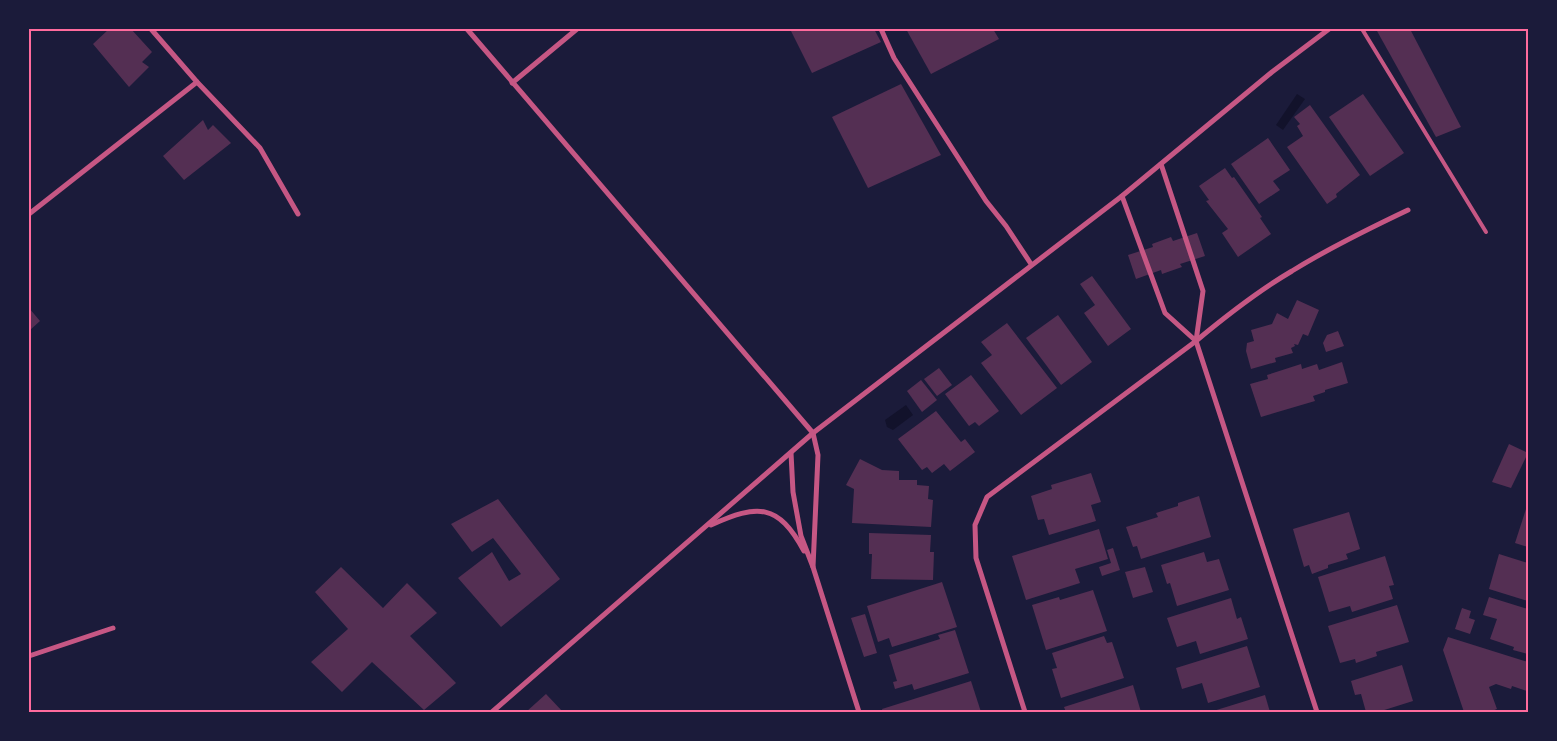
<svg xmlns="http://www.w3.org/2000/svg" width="1557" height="741" viewBox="0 0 1557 741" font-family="'Fira Sans',sans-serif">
<rect width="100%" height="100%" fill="#1b1b3a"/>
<g fill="#12122b">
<polygon points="1297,94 1305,99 1283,130 1276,125"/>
<polygon points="906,405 913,415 893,430 887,427 885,420"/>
</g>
<g fill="#542f53">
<polygon points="109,29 131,29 152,52 142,62 149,67 129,87 93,44"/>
<polygon points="790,29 874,29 881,42 812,73"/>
<polygon points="906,29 993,29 999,39 931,74"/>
<polygon points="1381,29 1410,29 1461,127 1436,137 1377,31"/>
<polygon points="901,84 941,155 868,188 832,117"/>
<polygon points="1363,94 1404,153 1370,176 1329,117"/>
<polygon points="1310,105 1360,175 1336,194 1337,197 1327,204 1287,147 1303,136 1297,126 1300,124 1294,117"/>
<polygon points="203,120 208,130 213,125 231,143 184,180 163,156"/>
<polygon points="1268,138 1290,170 1273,181 1280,190 1259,204 1231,164"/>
<polygon points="1225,168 1232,178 1234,177 1262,217 1260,218 1271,234 1238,257 1222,233 1228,229 1206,201 1209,200 1199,186"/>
<polygon points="1197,233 1205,256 1180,264 1182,267 1162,274 1161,270 1136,279 1128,255 1153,247 1152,244 1171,237 1173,241"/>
<polygon points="1092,276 1131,329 1108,346 1084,313 1095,305 1080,284"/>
<polygon points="1297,300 1319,310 1308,336 1303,334 1298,345 1294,344 1295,346 1291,348 1293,353 1275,358 1276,362 1251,369 1246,351 1247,343 1254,341 1251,330 1272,324 1277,313 1288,319"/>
<polygon points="29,308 40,321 29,331"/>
<polygon points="1058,315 1092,362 1061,385 1026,338"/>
<polygon points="1007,323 1057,388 1021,415 981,363 992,355 981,342"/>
<polygon points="1338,331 1344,346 1326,352 1323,343 1327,335"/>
<polygon points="1342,362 1348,383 1325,390 1325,392 1313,396 1315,401 1261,417 1250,384 1268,379 1267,375 1301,364 1302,369 1317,364 1319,370"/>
<polygon points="939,368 952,385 937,396 924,379"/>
<polygon points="971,375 999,411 979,426 975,422 969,426 945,394"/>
<polygon points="921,380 937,400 922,412 907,391"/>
<polygon points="936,411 961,442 965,439 975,452 950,471 944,464 932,473 927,467 922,470 898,439"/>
<polygon points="1509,444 1528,453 1511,488 1492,482"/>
<polygon points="860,459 882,470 899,471 899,480 917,480 917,485 929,486 928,499 933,500 931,527 852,523 854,489 846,485"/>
<polygon points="1091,473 1101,502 1091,505 1096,521 1049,535 1044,519 1038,520 1031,496 1052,489 1051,485"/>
<polygon points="1199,496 1211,537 1141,559 1137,546 1133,547 1126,527 1158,517 1156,513 1178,506 1178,503"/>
<polygon points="498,499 560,579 501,627 458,578 492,552 509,581 521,574 493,538 472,552 451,524"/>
<polygon points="1526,509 1528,510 1528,547 1515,543"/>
<polygon points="1349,512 1360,549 1346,554 1348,559 1328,565 1328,568 1312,574 1309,565 1304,567 1293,529"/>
<polygon points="1099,529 1108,559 1075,569 1080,583 1026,600 1012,556"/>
<polygon points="869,533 931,535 930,552 934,552 933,580 871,579 872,554 869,554"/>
<polygon points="1113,548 1120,570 1102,576 1099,567 1111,563 1107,550"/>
<polygon points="1204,552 1207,562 1219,559 1229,590 1177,606 1170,583 1167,584 1161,565"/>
<polygon points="1499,554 1528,563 1528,601 1489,589"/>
<polygon points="1385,556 1394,585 1389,586 1393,599 1352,612 1350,606 1329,612 1318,577"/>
<polygon points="341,567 383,608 407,583 437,613 410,636 456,683 424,710 372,662 342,692 311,662 348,629 315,592"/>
<polygon points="1145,567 1153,592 1133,598 1125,572"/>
<polygon points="942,582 957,627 892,647 889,638 878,642 867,606"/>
<polygon points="1093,590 1107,631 1046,650 1032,605 1059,597 1060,600"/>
<polygon points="1489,597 1528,609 1528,654 1513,650 1514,647 1490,639 1497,619 1483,615"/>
<polygon points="1231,598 1237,619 1241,617 1248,639 1200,654 1196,641 1177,647 1167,618"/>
<polygon points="1397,605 1409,642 1376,652 1377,656 1356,663 1355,659 1340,663 1328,626"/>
<polygon points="1462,608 1471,611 1469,618 1475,620 1470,634 1455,629"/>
<polygon points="865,614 877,653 864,657 851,618"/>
<polygon points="955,630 969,673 914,690 912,684 895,689 893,682 897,681 889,655 940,639 938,635"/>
<polygon points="1104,636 1107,643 1112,642 1124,678 1061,698 1052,669 1057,668 1052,653"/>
<polygon points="1448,637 1528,662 1527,691 1512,686 1511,689 1496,684 1489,687 1497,709 1492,711 1492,712 1464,712 1443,650"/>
<polygon points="1247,646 1260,687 1208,703 1202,683 1182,689 1176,668"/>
<polygon points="1402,665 1413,701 1378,712 1366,712 1361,694 1355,695 1351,681"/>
<polygon points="971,681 981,712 883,712 882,709"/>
<polygon points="1133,685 1141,712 1066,712 1064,707"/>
<polygon points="546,694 563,712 526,712"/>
<polygon points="1265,695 1270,712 1210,712"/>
</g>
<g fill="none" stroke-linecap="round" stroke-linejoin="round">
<polyline stroke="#c65784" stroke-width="4" points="1362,29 1486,232"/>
<g stroke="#c65784" stroke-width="5">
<polyline points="151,29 197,82 260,148 298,214"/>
<polyline points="467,29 813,433 818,455 813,567"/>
<polyline points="881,29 894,58 986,201 1006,226 1031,264"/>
<polyline points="512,83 577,29"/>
<polyline points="1161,164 1203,291 1196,341 1317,712"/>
<polyline points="1122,196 1165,313 1196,341"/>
<polyline points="29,214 197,82"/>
<polyline points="791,453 793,492 801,536 813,567 859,712"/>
<path d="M711,525c47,-21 67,-22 93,26"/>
<polyline points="29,656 113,628"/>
<polyline points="492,712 813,433 1122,196 1272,72 1329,29"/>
<path d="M1025,712l-49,-154 -1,-33 12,-28 209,-156c30,-25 62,-50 96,-70 37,-23 76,-42 116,-61"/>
</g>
</g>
<rect width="1557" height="741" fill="none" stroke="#1b1b3a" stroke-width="60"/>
<rect x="30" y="30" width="1497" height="681" fill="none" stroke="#ff6b9d" stroke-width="2"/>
</svg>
